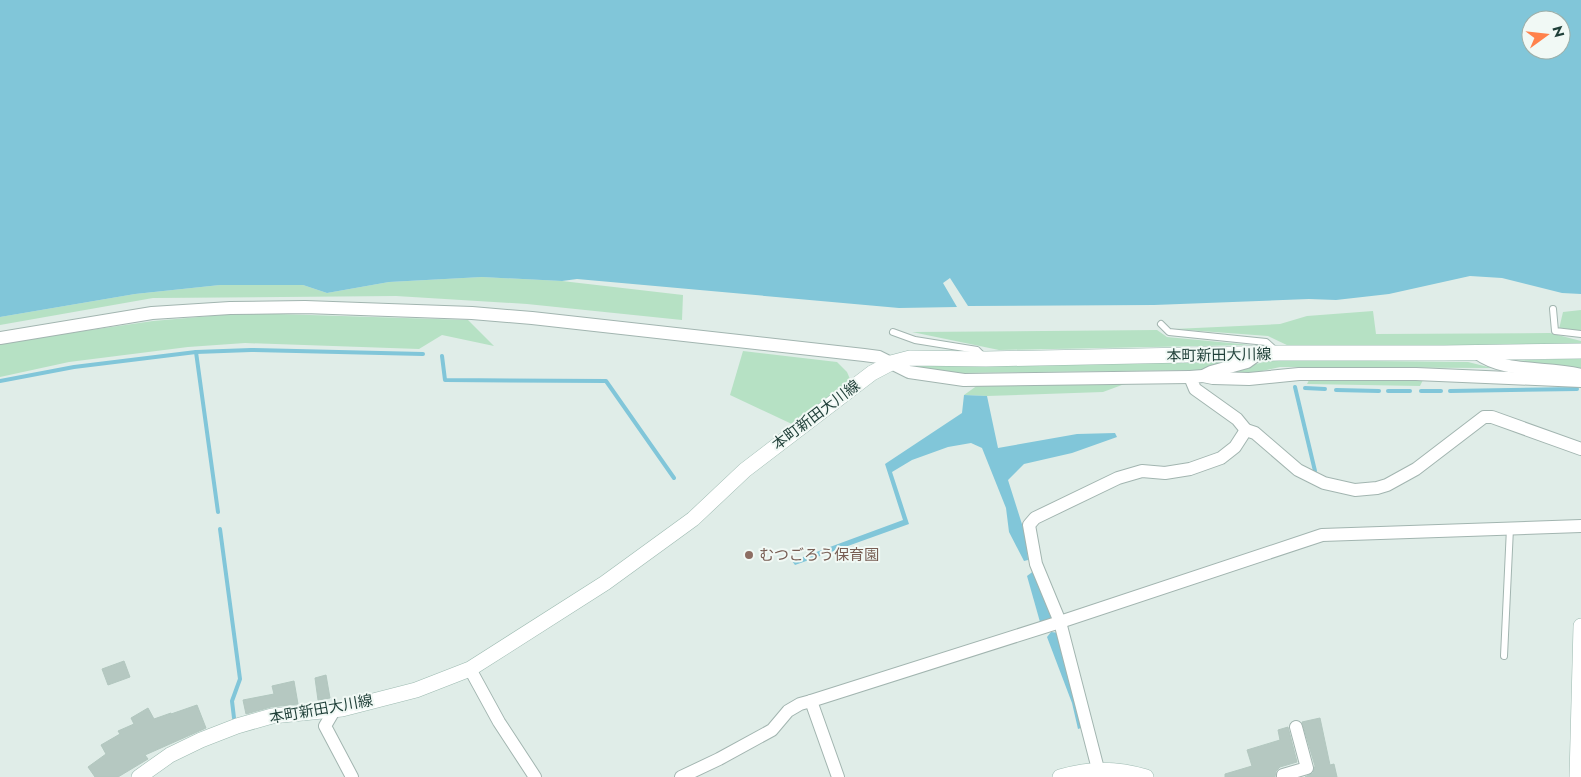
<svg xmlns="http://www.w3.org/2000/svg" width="1581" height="777" viewBox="0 0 1581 777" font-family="Jost,'Noto Sans JP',sans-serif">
<rect width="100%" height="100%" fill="#e0ede8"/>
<g fill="#b6e1c4">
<polygon points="482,277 562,281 683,295 682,320 527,304 396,296 153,298 0,325 0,317 135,294 220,285 303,285 327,293 389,282"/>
<polygon points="1581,310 1581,332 1559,329 1563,312"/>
<polygon points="1373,311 1376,334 1550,333 1581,341 1581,345 1291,347 1268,336 1174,329 1280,324 1307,316"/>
<polygon points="245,313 468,320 494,346 442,335 419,349 245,343 188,347 69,362 0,377 0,343 153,321"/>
<polygon points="1157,330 1167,337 1251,345 999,350 912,332"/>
<polygon points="743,351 837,362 847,372 850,379 794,425 730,395"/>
<polygon points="1581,358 1581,368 1574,368 1508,361"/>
<polygon points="1238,360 1203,370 960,373 911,366"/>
<polygon points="1272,360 1468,362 1492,368 1280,367 1249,374 1220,373"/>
<polygon points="1310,378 1423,380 1420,386 1307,384"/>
<polygon points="1130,382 1103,392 987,396 964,395 978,385"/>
</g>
<g fill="#81c6d9" fill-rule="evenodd">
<path d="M0,0h1581v294l-19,-1 -60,-15 -32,-2 -81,18 -53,6 -27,-1 -155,6 -186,1 -18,-28 -7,5 14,24 -58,1 -322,-29 -15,2 -80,-4 -93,5 -62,11 -24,-8h-83l-85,9 -135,23zM1531,20h30v30h-30z"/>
<polygon points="964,395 987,396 998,448 1077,434 1115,433 1117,437 1072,453 1024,464 1008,480 1027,540 1028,560 1024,561 1009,532 1006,508 982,448 971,443 948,447 912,460 892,472 909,524 795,565 792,561 903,520 885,464 962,413"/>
<polygon points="1035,570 1054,619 1040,622 1027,576"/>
<polygon points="1051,632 1060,633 1087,726 1078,729 1072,703 1047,637"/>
</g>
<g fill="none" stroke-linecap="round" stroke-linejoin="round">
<g stroke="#81c6d9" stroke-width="4">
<polyline points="196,352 218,512"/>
<polyline points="442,356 445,380 606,381 674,478"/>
<polyline points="0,381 74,367 196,352 251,350 423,354"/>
<polyline points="1295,387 1315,471"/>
<polyline points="1305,388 1325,389"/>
<polyline points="1336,390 1379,391"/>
<polyline points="1388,391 1410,391"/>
<polyline points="1421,391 1441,391"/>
<polyline points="1450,391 1577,389"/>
<polyline points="220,529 240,679 232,701 234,718"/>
</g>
</g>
<g fill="#b5c8c1" stroke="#b2c7bf">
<polygon points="124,661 130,677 108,685 102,669"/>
<polygon points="326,675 330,698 318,700 315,678"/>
<polygon points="294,681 298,704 271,707 246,714 243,700 274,694 272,686"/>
<polygon points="197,705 206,728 145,755 148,759 118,777 95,777 88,767 106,754 101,745 120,734 118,731 134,724 131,718 148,708 154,719 171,713 171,714"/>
<polygon points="1320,718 1330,765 1334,764 1337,777 1305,777 1313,773 1315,766 1302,722"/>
<polygon points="1288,727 1297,762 1280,767 1276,771 1275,777 1225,777 1225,774 1252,766 1247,750 1280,740 1278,730"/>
</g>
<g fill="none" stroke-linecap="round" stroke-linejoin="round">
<defs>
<g id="lane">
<polyline points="1553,309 1555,331 1581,334"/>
<polyline points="1161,324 1169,332 1266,342 1276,351"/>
<polyline points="893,332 915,340 977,350 983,356"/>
<polyline points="1504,656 1510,528"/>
</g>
<g id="street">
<polyline points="0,338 152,313 230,308 305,307 472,313 532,318 864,355 879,357 909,372 964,380 1190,377"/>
<path d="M1477,353c28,21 70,13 104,22"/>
<polyline points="1203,376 1213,378 1249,379 1299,374 1416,374 1581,381"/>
<polyline points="1246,430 1237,419 1195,389 1190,377 1203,376 1211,372 1247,362 1258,354"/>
<polyline points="470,669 499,722 535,777"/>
<polyline points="335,709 325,726 352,777"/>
<polyline points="1098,769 1060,622 1036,564 1029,525 1035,518 1118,478 1142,471 1165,473 1190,469 1221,458 1235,447 1246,430 1255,433 1298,470 1324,483 1355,490 1377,488 1387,485 1416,469 1484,417 1492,417 1581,449"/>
<polyline points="681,777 719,759 772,730 788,711 800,704 811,701"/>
<polyline points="838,777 811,701 1060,622 1322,535 1581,526"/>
<polyline points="1283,777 1283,775 1307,768 1296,727"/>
</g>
<g id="secondary">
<polyline points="139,777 170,755 201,740 237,726 272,716 342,709 416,690 470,669 605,583 693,519 745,470 872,373 891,363 910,358 986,359 1279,353 1444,353 1581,351"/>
<path d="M1060,777c31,-9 56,-9 86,0"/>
<polyline points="1577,777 1581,626"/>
</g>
</defs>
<use href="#lane" stroke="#a2b5b0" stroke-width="8"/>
<use href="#street" stroke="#a2b5b0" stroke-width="14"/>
<use href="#secondary" stroke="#9dbab1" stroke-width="16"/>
<use href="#lane" stroke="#fff" stroke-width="6"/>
<use href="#street" stroke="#fff" stroke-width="12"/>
<use href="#secondary" stroke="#fff" stroke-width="15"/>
</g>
<circle fill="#8d6e63" stroke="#f1f9f5" stroke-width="2" cx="749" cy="555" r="5"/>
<g text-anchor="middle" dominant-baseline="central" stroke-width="4" stroke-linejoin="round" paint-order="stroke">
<g font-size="15" fill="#1f3f38" stroke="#f1f9f5">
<text transform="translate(1219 355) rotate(-1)">本町新田大川線</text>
<text transform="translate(816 415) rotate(-37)">本町新田大川線</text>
<text transform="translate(321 709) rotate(-10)">本町新田大川線</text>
</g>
<g font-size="15" fill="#785e54" stroke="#f1f9f5" text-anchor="start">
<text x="759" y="555">むつごろう保育園</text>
</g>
</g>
<g transform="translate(1546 35) rotate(75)"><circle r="24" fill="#f1f9f5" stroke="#9dafa9"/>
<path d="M0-4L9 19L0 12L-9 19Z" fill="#ff824c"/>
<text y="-8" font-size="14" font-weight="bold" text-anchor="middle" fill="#1f3f38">N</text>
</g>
</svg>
